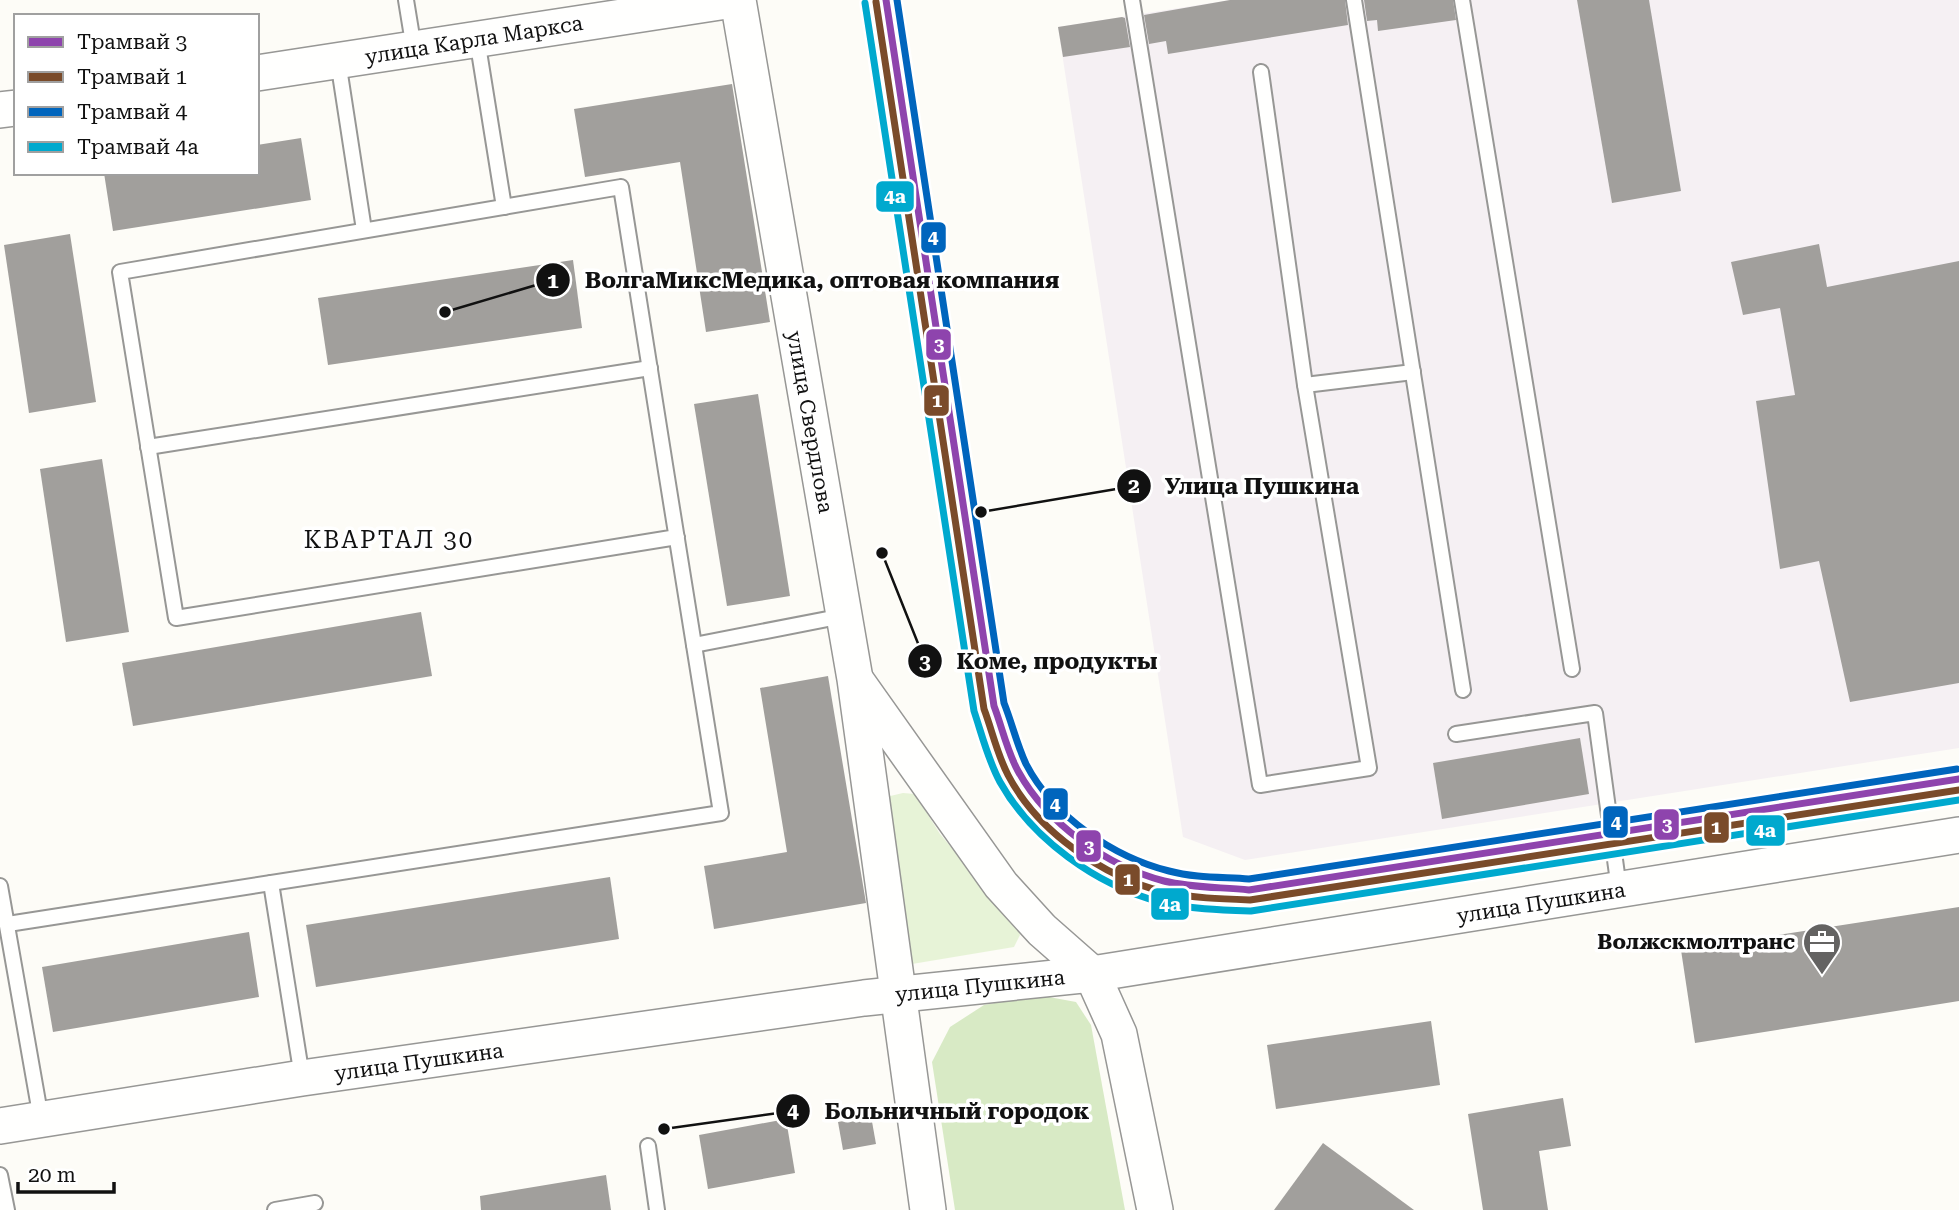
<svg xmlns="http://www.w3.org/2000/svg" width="1959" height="1210" viewBox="0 0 1959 1210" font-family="'Roboto Serif',serif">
<rect width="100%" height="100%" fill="#fdfcf7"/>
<polygon fill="#f5f0f3" points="1230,0 1959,0 1959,748 1245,860 1183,837 1058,27"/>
<polygon fill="#e7f3d7" points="903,793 915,794 940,834 1017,925 1020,935 1014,947 912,964 886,797"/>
<polygon fill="#d8eac5" points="1038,995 1076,1002 1091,1025 1125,1210 955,1210 932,1062 950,1027 984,1005"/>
<g fill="#a19f9c">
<polygon points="1230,0 1345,0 1348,25 1168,54 1166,41 1149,44 1144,15"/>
<polygon points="1364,0 1453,0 1456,20 1378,31 1377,20 1367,21"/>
<polygon points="1577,0 1649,0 1681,191 1612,203"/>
<polygon points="1122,17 1125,18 1130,47 1063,57 1058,27"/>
<polygon points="732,84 770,322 706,332 680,162 585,177 574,109"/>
<polygon points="301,138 311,200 113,231 104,173 257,173 257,145"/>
<polygon points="70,234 96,402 29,413 4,245"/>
<polygon points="1819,244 1827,287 1959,261 1959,683 1850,702 1819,561 1780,569 1756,401 1795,395 1780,308 1743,315 1731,262"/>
<polygon points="573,260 582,328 328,365 318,298"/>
<polygon points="758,394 790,596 727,606 694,404"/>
<polygon points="102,459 129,632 66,642 40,469"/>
<polygon points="421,612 432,676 133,726 122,663"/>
<polygon points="828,676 866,903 714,929 704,866 787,852 760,688"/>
<polygon points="1580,738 1589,794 1442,819 1433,763"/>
<polygon points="610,877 619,939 316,987 306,925"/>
<polygon points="1959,907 1959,1001 1695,1043 1681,950"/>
<polygon points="249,932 259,997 53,1032 42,967"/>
<polygon points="1431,1021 1440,1085 1276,1109 1267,1045"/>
<polygon points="1563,1098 1571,1146 1539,1151 1548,1210 1483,1210 1468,1114"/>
<polygon points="871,1116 876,1144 843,1150 838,1122"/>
<polygon points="786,1119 795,1173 708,1189 699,1135"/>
<polygon points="1323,1143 1414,1210 1274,1210"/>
<polygon points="606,1175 611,1210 481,1210 480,1196"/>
</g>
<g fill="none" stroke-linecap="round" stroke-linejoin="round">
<defs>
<g id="service">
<polyline points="406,0 414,49"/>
<polyline points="1132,0 1260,785 1369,768 1305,385 1261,72"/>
<polyline points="1354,0 1463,690"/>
<polyline points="1462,0 1572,669"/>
<polyline points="477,39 504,207"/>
<polyline points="338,61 364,230"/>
<polyline points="1305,385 1413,372"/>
<polyline points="148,447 650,368"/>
<polyline points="694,645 843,616"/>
<polyline points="1456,734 1595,713 1619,889"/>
<polyline points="271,883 302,1077"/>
<polyline points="0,886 41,1119"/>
<path d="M8,924l713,-111c-34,-209 -67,-417 -100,-626l-501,85 56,346 501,-81"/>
<polyline points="648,1146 657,1210"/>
<polyline points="0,1175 7,1210"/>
<polyline points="275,1210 315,1203"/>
</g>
<g id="tertiary">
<polyline points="738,0 855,679 928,1210"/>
<polyline points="257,73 733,0"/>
<polyline points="0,110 16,108"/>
<polyline points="857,682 1001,885 1042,930 1092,974 1119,1034 1155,1210"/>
<polyline points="0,1126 302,1078 864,998 1092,974 1959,835"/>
</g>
</defs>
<use href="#service" stroke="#979795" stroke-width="18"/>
<use href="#tertiary" stroke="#979795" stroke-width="38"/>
<use href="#service" stroke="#fffffe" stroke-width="14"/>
<use href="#tertiary" stroke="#fffffe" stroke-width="35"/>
<defs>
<path id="tram-1" d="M886,0l108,706c8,21 13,45 24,65 29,53 89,95 146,110 28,7 57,6 85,9l710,-111"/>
<path id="tram-2" d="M876,2l108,707c8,21 13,45 24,66 29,56 95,102 156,117 28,6 57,7 86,8l709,-110"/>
<path id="tram-3" d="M897,0l107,703c8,20 13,42 22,61 27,52 87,93 143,107 26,7 53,6 80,8l708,-110"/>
<path id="tram-4" d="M865,3l109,708c8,24 14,49 26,71 32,57 96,103 160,120 29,7 61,8 91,9l708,-111"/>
</defs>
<use href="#tram-1" stroke="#fff" stroke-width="12"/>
<use href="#tram-2" stroke="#fff" stroke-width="12"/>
<use href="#tram-3" stroke="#fff" stroke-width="12"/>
<use href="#tram-4" stroke="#fff" stroke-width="12"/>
<use href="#tram-1" stroke="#8e44ad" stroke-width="7"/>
<use href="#tram-2" stroke="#7a4b2a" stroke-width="7"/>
<use href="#tram-3" stroke="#0065bd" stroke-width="7"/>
<use href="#tram-4" stroke="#00a9ce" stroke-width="7"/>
</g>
<defs>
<symbol id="office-pin" viewBox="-11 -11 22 30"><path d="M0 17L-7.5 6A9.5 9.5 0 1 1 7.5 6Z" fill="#646362" stroke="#fff"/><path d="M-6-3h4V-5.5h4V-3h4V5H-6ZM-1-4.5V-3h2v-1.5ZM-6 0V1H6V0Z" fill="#fff"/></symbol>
</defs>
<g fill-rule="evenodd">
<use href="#office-pin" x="1800" y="920" width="44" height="60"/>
</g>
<g text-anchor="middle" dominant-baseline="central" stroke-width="7" stroke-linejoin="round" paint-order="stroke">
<g font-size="21" fill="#111" stroke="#fff">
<text transform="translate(474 40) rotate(-9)">улица Карла Маркса</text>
<text transform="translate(810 422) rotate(80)">улица Свердлова</text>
<text transform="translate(1541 903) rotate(-9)">улица Пушкина</text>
<text transform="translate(980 986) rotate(-6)">улица Пушкина</text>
<text transform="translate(419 1062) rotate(-8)">улица Пушкина</text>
</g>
<g font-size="21" font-weight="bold" fill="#111" stroke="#fff" text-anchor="end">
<text x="1795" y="942">Волжскмолтранс</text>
</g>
<g font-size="24" letter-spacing="2" fill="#111" stroke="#fff">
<text x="389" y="540">КВАРТАЛ 30</text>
</g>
</g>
<path fill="none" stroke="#111" stroke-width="2.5" d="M445 312L553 280M981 512L1134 486M882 553L925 661M664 1129L793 1111"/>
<g fill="#111" stroke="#fff" stroke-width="2.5">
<circle cx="445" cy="312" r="7"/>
<circle cx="981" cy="512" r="7"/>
<circle cx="882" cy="553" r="7"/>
<circle cx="664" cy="1129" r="7"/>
<circle cx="553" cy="280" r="18"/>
<circle cx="1134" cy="486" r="18"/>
<circle cx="925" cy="661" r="18"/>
<circle cx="793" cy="1111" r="18"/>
</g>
<g font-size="21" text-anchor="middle" font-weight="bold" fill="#fff">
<text x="553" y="288">1</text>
<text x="1134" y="493">2</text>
<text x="925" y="669">3</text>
<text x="793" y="1118">4</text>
</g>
<g font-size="23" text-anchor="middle" font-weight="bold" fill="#111" stroke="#fff" stroke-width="7" stroke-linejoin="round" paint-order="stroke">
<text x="822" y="288">ВолгаМиксМедика, оптовая компания</text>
<text x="1262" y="494">Улица Пушкина</text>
<text x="1057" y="669">Коме, продукты</text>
<text x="957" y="1119">Больничный городок</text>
</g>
<g stroke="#fff" stroke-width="2.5">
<rect x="875" y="180" width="40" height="33" rx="7" fill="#00a9ce"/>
<rect x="920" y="221" width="27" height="33" rx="7" fill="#0065bd"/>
<rect x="925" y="328" width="27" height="33" rx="7" fill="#8e44ad"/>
<rect x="923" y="384" width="27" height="33" rx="7" fill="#7a4b2a"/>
<rect x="1042" y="787" width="27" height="34" rx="7" fill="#0065bd"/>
<rect x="1602" y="805" width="27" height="34" rx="7" fill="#0065bd"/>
<rect x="1653" y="808" width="27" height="33" rx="7" fill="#8e44ad"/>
<rect x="1703" y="811" width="27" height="33" rx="7" fill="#7a4b2a"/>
<rect x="1745" y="814" width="41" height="33" rx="7" fill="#00a9ce"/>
<rect x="1075" y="829" width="27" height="34" rx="7" fill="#8e44ad"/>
<rect x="1114" y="863" width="27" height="33" rx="7" fill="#7a4b2a"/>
<rect x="1150" y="887" width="40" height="34" rx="7" fill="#00a9ce"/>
</g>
<g font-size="19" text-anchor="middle" font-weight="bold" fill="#fff">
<text x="895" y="203">4а</text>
<text x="933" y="244">4</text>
<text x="939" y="351">3</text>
<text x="937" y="407">1</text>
<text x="1055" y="811">4</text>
<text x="1616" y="829">4</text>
<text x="1667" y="831">3</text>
<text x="1716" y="834">1</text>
<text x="1765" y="837">4а</text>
<text x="1089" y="853">3</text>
<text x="1128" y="886">1</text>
<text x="1170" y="911">4а</text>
</g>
<rect x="14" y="14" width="245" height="161" fill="#ffffff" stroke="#a0a0a0" stroke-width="2"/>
<rect x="28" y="37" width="35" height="10" fill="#8e44ad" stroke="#a0a0a0" stroke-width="2"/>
<text x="77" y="49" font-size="21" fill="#111111">Трамвай 3</text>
<rect x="28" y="72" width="35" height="10" fill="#7a4b2a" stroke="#a0a0a0" stroke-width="2"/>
<text x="77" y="84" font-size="21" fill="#111111">Трамвай 1</text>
<rect x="28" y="107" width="35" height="10" fill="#0065bd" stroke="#a0a0a0" stroke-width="2"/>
<text x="77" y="119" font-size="21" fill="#111111">Трамвай 4</text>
<rect x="28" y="142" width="35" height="10" fill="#00a9ce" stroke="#a0a0a0" stroke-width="2"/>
<text x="77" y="154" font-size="21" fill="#111111">Трамвай 4а</text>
<path d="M18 1182v10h96v-10" fill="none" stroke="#111111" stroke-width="3.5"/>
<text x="28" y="1182" font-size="21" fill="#111111" stroke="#ffffff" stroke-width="5" paint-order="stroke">20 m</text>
</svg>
